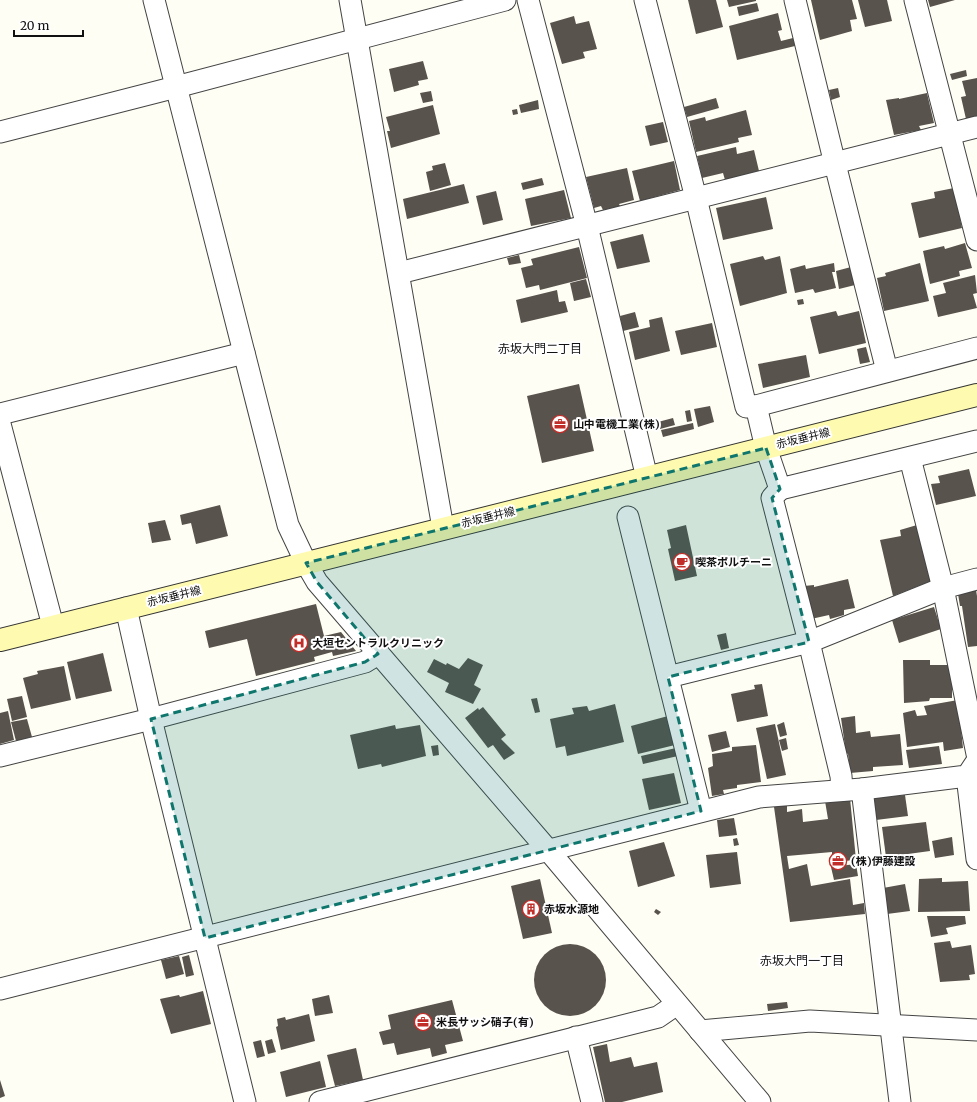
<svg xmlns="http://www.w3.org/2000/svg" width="977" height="1102" viewBox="0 0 977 1102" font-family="Merriweather,'Noto Sans JP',serif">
<rect width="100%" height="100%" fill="#fffef4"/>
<g fill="#59534d">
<polygon points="688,0 716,0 723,27 696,34"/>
<polygon points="727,0 756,0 756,1 729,7"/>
<polygon points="811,0 852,0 857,19 850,20 852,31 820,40"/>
<polygon points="858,0 887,0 892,21 865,27"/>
<polygon points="928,0 955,0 930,7"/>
<polygon points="757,3 759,11 739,16 737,7"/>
<polygon points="778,13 782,30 778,31 781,41 793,38 795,46 737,60 729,26"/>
<polygon points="574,16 576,24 589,21 597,49 583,52 585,58 562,64 550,23"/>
<polygon points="423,61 428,79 418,81 419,85 394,92 389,69"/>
<polygon points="966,70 967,76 952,80 950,74"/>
<polygon points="977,78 977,116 966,119 961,97 966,96 962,81"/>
<polygon points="838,88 840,97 831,100 829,90"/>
<polygon points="431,91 433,101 423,103 420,93"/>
<polygon points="927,93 934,123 919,126 921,130 894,135 886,100 899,98 899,99"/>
<polygon points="716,98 719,108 687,117 684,107"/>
<polygon points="538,100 539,109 521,113 519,105"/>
<polygon points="433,105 440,134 391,148 387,131 390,131 386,117"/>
<polygon points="517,109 518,114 513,115 512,110"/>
<polygon points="746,110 752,135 738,138 739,142 696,152 689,121 705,117 706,121"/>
<polygon points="663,122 668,142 650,146 645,126"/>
<polygon points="736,147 737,154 754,150 759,171 725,180 723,173 702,178 697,156"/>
<polygon points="674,161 680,190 640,201 632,171"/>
<polygon points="445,163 451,185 430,191 426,172 433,170 432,166"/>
<polygon points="627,168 634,200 619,204 620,206 603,210 601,206 594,208 586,177"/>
<polygon points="542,178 544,185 523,190 521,183"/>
<polygon points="464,184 469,203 407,219 403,199"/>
<polygon points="954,188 962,228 919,238 911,203 935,198 934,192"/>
<polygon points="564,190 571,218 531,226 525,199"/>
<polygon points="496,191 503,220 483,225 476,196"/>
<polygon points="766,197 773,229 723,240 716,208"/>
<polygon points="643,234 650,262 617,269 610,242"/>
<polygon points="965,243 972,268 959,271 960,276 930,284 923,251 944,246 945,249"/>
<polygon points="579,247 587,278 540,290 539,285 526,288 521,268 533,265 531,259"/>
<polygon points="519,255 521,263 509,265 507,258"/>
<polygon points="763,256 765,260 780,256 787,293 740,306 730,264"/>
<polygon points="834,263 835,272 832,272 836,288 815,293 813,289 795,293 790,269 805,265 806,269"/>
<polygon points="920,263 929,301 884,311 877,278 886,276 885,273"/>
<polygon points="851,267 855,285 839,289 836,271"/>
<polygon points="975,275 977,293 973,294 977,308 938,317 933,296 946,293 943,283"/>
<polygon points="586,279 591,297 574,301 570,283"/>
<polygon points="557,290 559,302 565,301 568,312 521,323 516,300"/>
<polygon points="803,299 804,304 798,305 797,300"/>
<polygon points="836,311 838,316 859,311 866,343 819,354 810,317"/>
<polygon points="635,312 639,327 623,331 620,316"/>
<polygon points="662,317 670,351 635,360 629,332 650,327 649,320"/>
<polygon points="712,323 717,347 681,355 675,331"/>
<polygon points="866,347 870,362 860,364 857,349"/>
<polygon points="806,355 810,377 763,388 758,364"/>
<polygon points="579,384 594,451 542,463 527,396"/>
<polygon points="710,406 714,422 698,427 694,409"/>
<polygon points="690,410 692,421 687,422 685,411"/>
<polygon points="673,418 675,425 660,429 658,422"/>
<polygon points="693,423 694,429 663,437 661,430"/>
<polygon points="969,469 976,496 936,505 931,484 940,483 938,476"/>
<polygon points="220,505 228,536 196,544 191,523 182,525 180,515"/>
<polygon points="165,520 171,540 152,543 148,523"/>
<polygon points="686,525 697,576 675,581 668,549 671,548 667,530"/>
<polygon points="917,525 931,581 893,596 880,540 901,536 900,530"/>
<polygon points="848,579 855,608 844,610 844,615 830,619 829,615 811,619 804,586 814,585 814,587"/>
<polygon points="976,590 977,596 977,646 968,647 962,606 960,606 958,594"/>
<polygon points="316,604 324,636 341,632 356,651 333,656 332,652 314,657 315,661 256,676 247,639 209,648 205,631"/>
<polygon points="934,607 941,629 899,643 892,620"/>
<polygon points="726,633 729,648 721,650 717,635"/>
<polygon points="103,653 112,691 76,699 67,662"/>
<polygon points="468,658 483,665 474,685 481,689 473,704 445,692 449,683 427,672 434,659 446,665 447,663 459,669"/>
<polygon points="903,660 930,660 930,665 952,665 952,698 930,698 929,701 904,703"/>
<polygon points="64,666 71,700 31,709 23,678 38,674 37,671"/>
<polygon points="762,684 768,716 737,722 731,694 755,689 754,685"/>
<polygon points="22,696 27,717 12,721 7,699"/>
<polygon points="537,698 540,712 535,713 531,699"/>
<polygon points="958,700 963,748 944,751 943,742 907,747 903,713 915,710 917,716 927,715 924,706"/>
<polygon points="615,704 624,742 567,756 565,746 556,748 550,719 574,714 572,708 587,706 589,711"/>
<polygon points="483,707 506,735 501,739 515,753 504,760 493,745 488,748 465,718 478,708 479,710"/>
<polygon points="8,711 14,740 0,744 0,713"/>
<polygon points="668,716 675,745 638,754 631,726"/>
<polygon points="855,716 856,733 870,731 871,737 900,734 903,765 873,767 873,771 850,773 848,754 846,753 841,718"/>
<polygon points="27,719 32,737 16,741 11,722"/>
<polygon points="784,722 787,735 780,737 777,725"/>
<polygon points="775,724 786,775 767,779 756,728"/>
<polygon points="395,725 396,729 420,725 426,756 382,767 381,764 358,769 350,735"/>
<polygon points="726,731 730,747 712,752 708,735"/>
<polygon points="786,738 788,749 782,751 779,740"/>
<polygon points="438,745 439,755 433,756 431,746"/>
<polygon points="756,745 761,782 737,785 737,788 723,790 724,794 712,796 708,768 713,766 712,754 732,751 732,747"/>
<polygon points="939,746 942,764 909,768 906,750"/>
<polygon points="676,748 678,756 643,764 641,756"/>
<polygon points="674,773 681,803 649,810 642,779"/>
<polygon points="905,795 908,816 876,820 874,798"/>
<polygon points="850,798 856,860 832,862 832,852 787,856 789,869 807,864 811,886 850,879 853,905 864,903 865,914 790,922 774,807 787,805 787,812 802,809 803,822 828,819 825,801"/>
<polygon points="734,818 737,835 719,837 717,820"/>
<polygon points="926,822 930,851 886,857 882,827"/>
<polygon points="952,837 954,855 935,858 932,841"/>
<polygon points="737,838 739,845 734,846 733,839"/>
<polygon points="664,842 675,876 638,887 629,851"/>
<polygon points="737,852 741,884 710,888 706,855"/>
<polygon points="856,864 858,876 834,880 831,867"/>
<polygon points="942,878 942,882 968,881 970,911 918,912 919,879"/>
<polygon points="540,879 552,933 523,939 511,886"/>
<polygon points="905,884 910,911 887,914 883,888"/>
<polygon points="656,909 661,912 658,915 654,912"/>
<polygon points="927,916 965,916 966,924 946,928 948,934 931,937"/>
<polygon points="950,941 952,948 971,945 975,974 969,975 970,980 940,982 934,943"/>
<circle cx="570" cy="980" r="36"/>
<polygon points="189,955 194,975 186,977 182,957"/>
<polygon points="179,956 184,974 166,979 161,960"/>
<polygon points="203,991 211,1024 171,1034 160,999 179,995 180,997"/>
<polygon points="329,995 333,1013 315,1016 312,999"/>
<polygon points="452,1000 463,1041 445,1045 447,1053 432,1057 430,1048 397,1055 394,1043 383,1045 379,1032 391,1029 388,1015"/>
<polygon points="787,1002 788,1008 768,1011 767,1004"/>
<polygon points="309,1014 315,1041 281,1050 276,1027 278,1026 277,1019 285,1017 286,1020"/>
<polygon points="272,1039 276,1052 268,1054 265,1041"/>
<polygon points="261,1040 265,1056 257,1058 253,1042"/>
<polygon points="607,1044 610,1062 631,1057 634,1067 657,1062 663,1092 622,1102 605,1102 593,1047"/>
<polygon points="356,1048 363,1080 335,1086 327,1055"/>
<polygon points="320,1061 326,1087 286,1097 280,1072"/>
<polygon points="0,1080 5,1096 0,1098"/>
</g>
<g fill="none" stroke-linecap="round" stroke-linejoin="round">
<defs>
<g id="street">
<polyline points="154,0 288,525 306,563 317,582 548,850 760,1102"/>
<polyline points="350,0 443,528"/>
<polyline points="528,0 587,226 647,478"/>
<polyline points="645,0 696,198 746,407 756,406 766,448 780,489 977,441"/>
<polyline points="795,0 835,164 887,371"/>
<polyline points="915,0 977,240"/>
<polyline points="0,132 176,87 505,0"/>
<polyline points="399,273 977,127"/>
<polyline points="756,406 977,348"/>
<polyline points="0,414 244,353"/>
<polyline points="0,424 53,626"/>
<polyline points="910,458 943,588 977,754"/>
<polyline points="780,489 772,498 809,642 841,776 842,790"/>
<polyline points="628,517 701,811"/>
<polyline points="126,608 151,719 245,1102"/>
<polyline points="668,677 809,642 943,588 977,579"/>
<polyline points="0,756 151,719 365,662 378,654"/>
<polyline points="967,776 977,859"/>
<polyline points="862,789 900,1102"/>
<polyline points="0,989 759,797 862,789 967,776 977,761"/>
<polyline points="700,1031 810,1021 977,1030"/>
<polyline points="576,1037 592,1102"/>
<polyline points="320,1102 658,1017 677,1004"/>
</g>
<polyline id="secondary" points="0,640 977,395"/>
</defs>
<use href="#street" stroke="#444" stroke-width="23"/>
<use href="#secondary" stroke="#333" stroke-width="24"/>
<use href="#street" stroke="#fff" stroke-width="21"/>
<use href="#secondary" stroke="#fefbb0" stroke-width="22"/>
</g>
<path fill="#0f766e" fill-opacity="0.2" stroke="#0f766e" stroke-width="3" stroke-dasharray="8 5" stroke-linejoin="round" d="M766,448l14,41 -8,9 37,144 -141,35 33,134 -496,127 -54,-219 214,-57 13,-8 -61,-72 -11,-19z"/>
<defs>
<symbol id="office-ring" viewBox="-11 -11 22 22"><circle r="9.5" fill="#fff" stroke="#c12d28" stroke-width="1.5"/><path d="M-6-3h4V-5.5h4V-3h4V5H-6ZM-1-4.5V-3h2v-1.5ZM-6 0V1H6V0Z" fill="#c12d28"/></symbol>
<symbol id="cafe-ring" viewBox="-11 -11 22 22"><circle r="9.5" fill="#fff" stroke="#c12d28" stroke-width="1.5"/><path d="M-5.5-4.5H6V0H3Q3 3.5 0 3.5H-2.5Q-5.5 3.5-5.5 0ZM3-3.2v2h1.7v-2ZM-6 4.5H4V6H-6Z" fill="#c12d28"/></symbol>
<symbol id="hospital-ring" viewBox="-11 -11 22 22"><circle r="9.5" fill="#fff" stroke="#c12d28" stroke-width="1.5"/><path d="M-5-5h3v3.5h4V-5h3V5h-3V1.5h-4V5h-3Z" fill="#c12d28"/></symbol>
<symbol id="building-ring" viewBox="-11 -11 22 22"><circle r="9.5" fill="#fff" stroke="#c12d28" stroke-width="1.5"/><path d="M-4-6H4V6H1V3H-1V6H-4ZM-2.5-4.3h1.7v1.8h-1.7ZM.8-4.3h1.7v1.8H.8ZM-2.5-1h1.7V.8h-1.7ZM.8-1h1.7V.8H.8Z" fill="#c12d28"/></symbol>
</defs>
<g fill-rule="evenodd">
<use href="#office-ring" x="550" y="414" width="20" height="20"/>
<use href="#cafe-ring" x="672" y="552" width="20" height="20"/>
<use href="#hospital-ring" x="289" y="633" width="20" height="20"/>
<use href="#office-ring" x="828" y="851" width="20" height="20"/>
<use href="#building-ring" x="521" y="899" width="20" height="20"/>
<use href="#office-ring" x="413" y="1012" width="20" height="20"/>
</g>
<g text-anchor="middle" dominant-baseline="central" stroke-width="4" stroke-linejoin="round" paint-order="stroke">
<g font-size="11" font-weight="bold" fill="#111" stroke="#fff" text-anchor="start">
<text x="573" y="424">山中電機工業(株)</text>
<text x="695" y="562">喫茶ポルチーニ</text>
<text x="312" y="643">大垣セントラルクリニック</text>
<text x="851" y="861">(株)伊藤建設</text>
<text x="544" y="909">赤坂水源地</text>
<text x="436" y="1022">米長サッシ硝子(有)</text>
</g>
<g font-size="11" fill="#111" stroke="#fff">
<text transform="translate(803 438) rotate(-14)">赤坂垂井線</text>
<text transform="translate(488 517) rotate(-14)">赤坂垂井線</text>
<text transform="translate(174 596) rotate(-14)">赤坂垂井線</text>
</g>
<g font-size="12" fill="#111" stroke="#fff">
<text x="540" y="348">赤坂大門二丁目</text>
<text x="802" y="960">赤坂大門一丁目</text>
</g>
</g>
<path d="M14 30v6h69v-6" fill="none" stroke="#111111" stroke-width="2"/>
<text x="20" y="30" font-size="12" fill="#111111" stroke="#ffffff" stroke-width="3" paint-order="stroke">20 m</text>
</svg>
